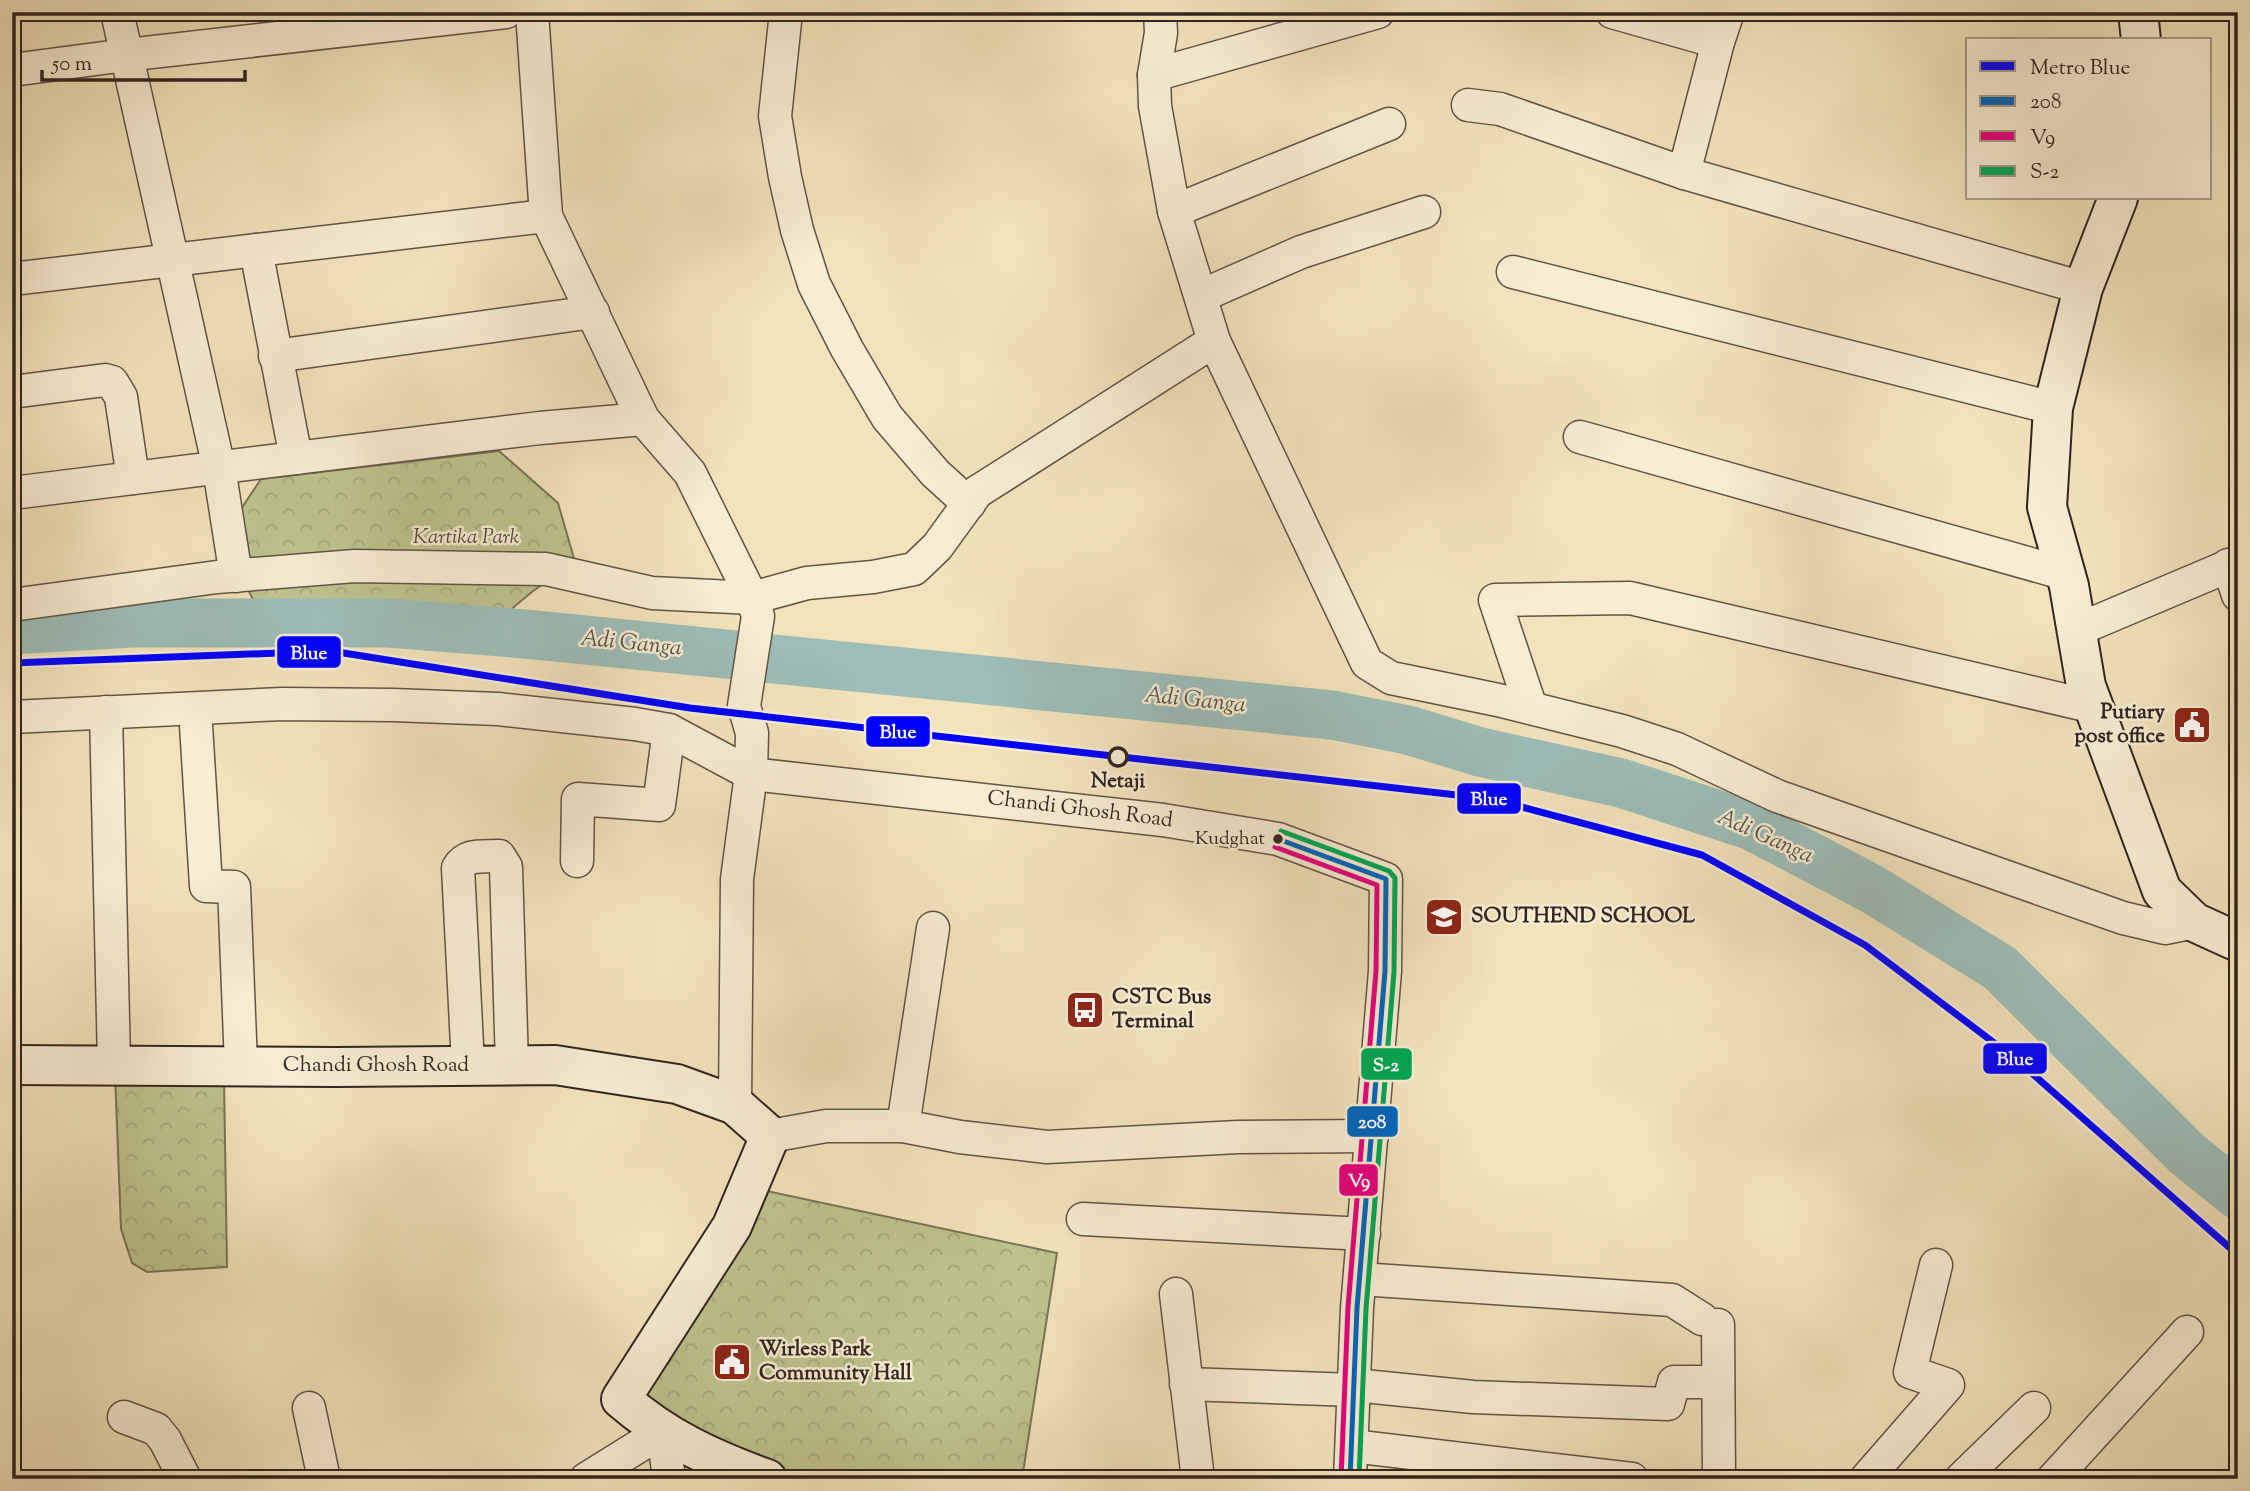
<svg xmlns="http://www.w3.org/2000/svg" width="2250" height="1491" viewBox="0 0 2250 1491" font-family="'Sorts Mill Goudy',serif">
<defs>
<pattern id="park-crowns" width="20" height="18" patternUnits="userSpaceOnUse" patternTransform="scale(1.75)"><rect width="20" height="18" fill="#bec38e"/><path d="M2 6a3 3 0 1 1 6 0M12 15a3 3 0 1 1 6 0" fill="none" stroke="#a4a77a"/></pattern>
</defs>
<rect width="100%" height="100%" fill="#f2e3bc"/>
<filter id="stains"><feTurbulence type="fractalNoise" baseFrequency=".00286" numOctaves="4"/><feColorMatrix values="0 0 0 0 .2 0 0 0 0 .09 0 0 0 0 .02 0 0 0 .5 -.17"/></filter>
<radialGradient id="worn" r=".72"><stop offset=".6" stop-color="#630" stop-opacity="0"/><stop offset="1" stop-color="#630" stop-opacity=".3"/></radialGradient>
<g fill="url(#park-crowns)" stroke="#787456" stroke-width="2">
<polygon points="499,451 558,503 575,562 533,591 496,622 378,615 260,615 223,536 261,479"/>
<polygon points="115,1074 224,1078 227,1267 147,1272 132,1263 121,1229"/>
<polygon points="762,1190 1057,1253 1022,1479 784,1479 633,1398"/>
</g>
<g fill="none" stroke-linecap="round" stroke-linejoin="round">
<polyline stroke="#9dbdb8" stroke-width="49" points="12,630 132,623 388,623 525,634 1332,715 1408,730 1480,752 1621,783 1752,826 1872,889 2000,968 2187,1154 2238,1195"/>
<defs>
<g id="street">
<polyline points="117,12 219,468 236,576"/>
<polyline points="532,12 546,216 643,419 690,473 752,598 758,616 744,706 752,733 751,774 737,879 735,1105"/>
<polyline points="786,12 775,116 785,177 797,230 814,284 847,349 887,417 935,473 969,504"/>
<polyline points="1160,12 1161,33 1154,75 1155,106 1174,211 1214,341 1367,663 1391,678 1498,700 1622,731 1677,749 1777,796 2123,918 2165,928 2194,922"/>
<polyline points="1612,12 1718,42"/>
<polyline points="12,70 126,55 506,12"/>
<polyline points="1154,75 1378,12"/>
<polyline points="1468,105 1500,109 1684,173 2083,288"/>
<polyline points="1684,173 1718,42 1728,12"/>
<polyline points="1174,211 1389,124"/>
<polyline points="256,250 296,458"/>
<polyline points="1513,272 2053,408"/>
<polyline points="12,279 546,216"/>
<polyline points="1201,296 1301,252 1424,212"/>
<polyline points="275,356 593,312"/>
<polyline points="12,392 105,380 112,382 121,397 133,478"/>
<polyline points="1580,437 2066,574"/>
<polyline points="12,493 540,428 643,419"/>
<polyline points="2228,565 2238,595"/>
<polyline points="12,605 217,577 355,566 546,569 652,593 752,598 807,583 873,577 914,569 937,547 977,492 1214,341"/>
<polyline points="2077,630 2238,562"/>
<polyline points="1531,708 1495,600 1630,598 2094,707"/>
<polyline points="195,709 206,886 234,887 241,1065"/>
<polyline points="106,712 114,1064"/>
<polyline points="12,717 282,704 393,705 498,709 635,724 669,730 751,774 1163,820 1278,839 1386,879 1385,971 1357,1308 1350,1479"/>
<polyline points="577,861 578,799 659,805 669,730"/>
<path d="M468,1065l-10,-197c9,-15 24,-11 41,-12l7,11 6,198"/>
<polyline points="903,1126 933,928"/>
<polyline points="770,1136 826,1126 903,1126 960,1137 1047,1147 1238,1137 1372,1136"/>
<polyline points="1083,1219 1364,1234"/>
<polyline points="1360,1279 1672,1300 1702,1319"/>
<polyline points="1176,1294 1198,1479"/>
<polyline points="1718,1325 1719,1479"/>
<polyline points="1186,1384 1354,1390"/>
<polyline points="1354,1385 1473,1397 1668,1404 1674,1382 1717,1382"/>
<polyline points="309,1408 324,1479"/>
<polyline points="124,1417 156,1429 165,1440 185,1479"/>
<polyline points="1352,1446 1632,1479"/>
<polyline points="586,1479 663,1431 669,1479"/>
<polyline points="1866,1479 1948,1385 1910,1372 1936,1265"/>
<polyline points="1961,1479 2034,1408"/>
<polyline points="2053,1479 2187,1332"/>
</g>
<g id="secondary">
<polyline points="2138,12 2141,40"/>
<polyline points="2118,198 2083,288 2053,408 2047,507 2069,586 2086,686 2162,891 2194,922 2238,942"/>
<path d="M12,1065l325,2 218,-2 122,19 58,21 35,31 -38,90 -111,173c45,39 90,60 146,80"/>
</g>
</defs>
<use href="#street" stroke="#615446" stroke-width="35"/>
<use href="#secondary" stroke="#31251f" stroke-width="42"/>
<use href="#street" stroke="#f7edd3" stroke-width="32"/>
<use href="#secondary" stroke="#f7edd3" stroke-width="38"/>
<defs>
<polyline id="bus-1" points="1278,839 1386,879 1385,971 1357,1308 1350,1479"/>
<polyline id="bus-2" points="1275,847 1377,885 1376,971 1348,1307 1341,1479"/>
<polyline id="bus-3" points="1281,831 1389,871 1395,878 1394,972 1366,1309 1359,1479"/>
</defs>
<use href="#bus-1" stroke="#f7edd3" stroke-width="10"/>
<use href="#bus-2" stroke="#f7edd3" stroke-width="10"/>
<use href="#bus-3" stroke="#f7edd3" stroke-width="10"/>
<use href="#bus-1" stroke="#0065bd" stroke-width="5"/>
<use href="#bus-2" stroke="#e5007d" stroke-width="5"/>
<use href="#bus-3" stroke="#00a651" stroke-width="5"/>
<defs>
<polyline id="metro-1" points="12,663 331,651 690,708 1492,799 1702,855 1865,945 2018,1061 2238,1255"/>
</defs>
<use href="#metro-1" stroke="#f7edd3" stroke-width="12"/>
<use href="#metro-1" stroke="#00f" stroke-width="7"/>
</g>
<defs>
<symbol id="civic-square" viewBox="-11 -11 22 22"><rect x="-9" y="-9" width="18" height="18" rx="4" fill="#8f2418" stroke="#f7edd3"/><path d="M-.6-6.5H3V-4.5H.6V-3L4-1V1h2V6H-6V1h2V-1L-.6-3ZM-1.2 2.5V6h2.4V2.5Z" fill="#fff"/></symbol>
<symbol id="school-square" viewBox="-11 -11 22 22"><rect x="-9" y="-9" width="18" height="18" rx="4" fill="#8f2418" stroke="#f7edd3"/><path d="M0-5L7-2L0 1L-7-2ZM-4 1L0 2.5L4 1V4Q0 6-4 4Z" fill="#fff"/></symbol>
<symbol id="bus-square" viewBox="-11 -11 22 22"><rect x="-9" y="-9" width="18" height="18" rx="4" fill="#8f2418" stroke="#f7edd3"/><path d="M-5-6H5V4H4V6H2V4H-2V6H-4V4H-5ZM-3.5-4V0h7V-4ZM-3.5 1.2v1.5H-2V1.2ZM2 1.2v1.5H3.5V1.2Z" fill="#fff"/></symbol>
</defs>
<g fill-rule="evenodd">
<use href="#civic-square" x="2170" y="703" width="44" height="44"/>
<use href="#school-square" x="1422" y="895" width="44" height="44"/>
<use href="#bus-square" x="1063" y="988" width="44" height="44"/>
<use href="#civic-square" x="710" y="1340" width="44" height="44"/>
</g>
<circle fill="#f7edd3" stroke="#31251f" stroke-width="3.5" cx="1118" cy="757" r="9"/>
<circle fill="#31251f" stroke="#f7edd3" stroke-width="2.5" cx="1278" cy="839" r="6"/>
<g text-anchor="middle" dominant-baseline="central" stroke-width="5" stroke-linejoin="round" paint-order="stroke">
<g font-size="19" fill="#31251f" stroke="#f7edd3" text-anchor="end">
<text x="1265" y="839">Kudghat</text>
</g>
<g font-size="21" font-style="italic" fill="#544c3b" stroke="#f7edd3">
<text x="466" y="538">Kartika Park</text>
</g>
<g font-size="21" font-weight="bold" fill="#31251f" stroke="#f7edd3" text-anchor="start">
<text x="2165" y="713" text-anchor="end">Putiary<tspan x="2165" dy="24">post office</tspan></text>
<text x="1471" y="917">SOUTHEND SCHOOL</text>
<text x="1112" y="998">CSTC Bus<tspan x="1112" dy="24">Terminal</tspan></text>
<text x="759" y="1350">Wirless Park<tspan x="759" dy="24">Community Hall</tspan></text>
</g>
<g font-size="21" font-weight="bold" fill="#31251f" stroke="#f7edd3">
<text x="1118" y="782">Netaji</text>
</g>
<g font-size="21" fill="#31251f" stroke="#f7edd3">
<text transform="translate(1080 810) rotate(7)">Chandi Ghosh Road</text>
<text x="376" y="1066">Chandi Ghosh Road</text>
</g>
<g font-size="23" font-style="italic" fill="#51534d" stroke="#f7edd3">
<text transform="translate(631 644) rotate(6)">Adi Ganga</text>
<text transform="translate(1195 701) rotate(6)">Adi Ganga</text>
<text transform="translate(1765 837) rotate(24)">Adi Ganga</text>
</g>
</g>
<g stroke="#f7edd3" stroke-width="2.5">
<rect x="276" y="635" width="66" height="34" rx="7" fill="#00f"/>
<rect x="865" y="715" width="66" height="33" rx="7" fill="#00f"/>
<rect x="1456" y="782" width="66" height="33" rx="7" fill="#00f"/>
<rect x="1982" y="1042" width="66" height="33" rx="7" fill="#00f"/>
<rect x="1360" y="1047" width="53" height="34" rx="7" fill="#00a651"/>
<rect x="1346" y="1105" width="53" height="33" rx="7" fill="#0065bd"/>
<rect x="1338" y="1163" width="41" height="34" rx="7" fill="#e5007d"/>
</g>
<g font-size="19" text-anchor="middle" font-weight="bold" fill="#fff">
<text x="309" y="659">Blue</text>
<text x="898" y="738">Blue</text>
<text x="1489" y="805">Blue</text>
<text x="2015" y="1065">Blue</text>
<text x="1386" y="1071">S-2</text>
<text x="1372" y="1128">208</text>
<text x="1359" y="1187">V9</text>
</g>
<rect width="2250" height="1491" fill="none" stroke="#f2e3bc" stroke-width="42"/>
<rect x="14" y="14" width="2222" height="1463" fill="none" stroke="#31251f" stroke-width="3.5"/>
<rect x="21" y="21" width="2208" height="1449" fill="none" stroke="#31251f" stroke-width="2"/>
<rect x="1966" y="38" width="245" height="161" fill="#f7edd3" stroke="#a89d8b" stroke-width="2"/>
<rect x="1980" y="61" width="35" height="10" fill="#0000ff" stroke="#a89d8b" stroke-width="2"/>
<text x="2030" y="74" font-size="21" fill="#31251f">Metro Blue</text>
<rect x="1980" y="96" width="35" height="10" fill="#0065bd" stroke="#a89d8b" stroke-width="2"/>
<text x="2030" y="108" font-size="21" fill="#31251f">208</text>
<rect x="1980" y="131" width="35" height="10" fill="#e5007d" stroke="#a89d8b" stroke-width="2"/>
<text x="2030" y="144" font-size="21" fill="#31251f">V9</text>
<rect x="1980" y="166" width="35" height="10" fill="#00a651" stroke="#a89d8b" stroke-width="2"/>
<text x="2030" y="178" font-size="21" fill="#31251f">S-2</text>
<path d="M42 70v10h203v-10" fill="none" stroke="#31251f" stroke-width="3.5"/>
<text x="52" y="70" font-size="21" fill="#31251f" stroke="#f7edd3" stroke-width="5" paint-order="stroke">50 m</text>
<rect width="100%" height="100%" filter="url(#stains)"/>
<rect width="100%" height="100%" fill="url(#worn)"/>
</svg>
